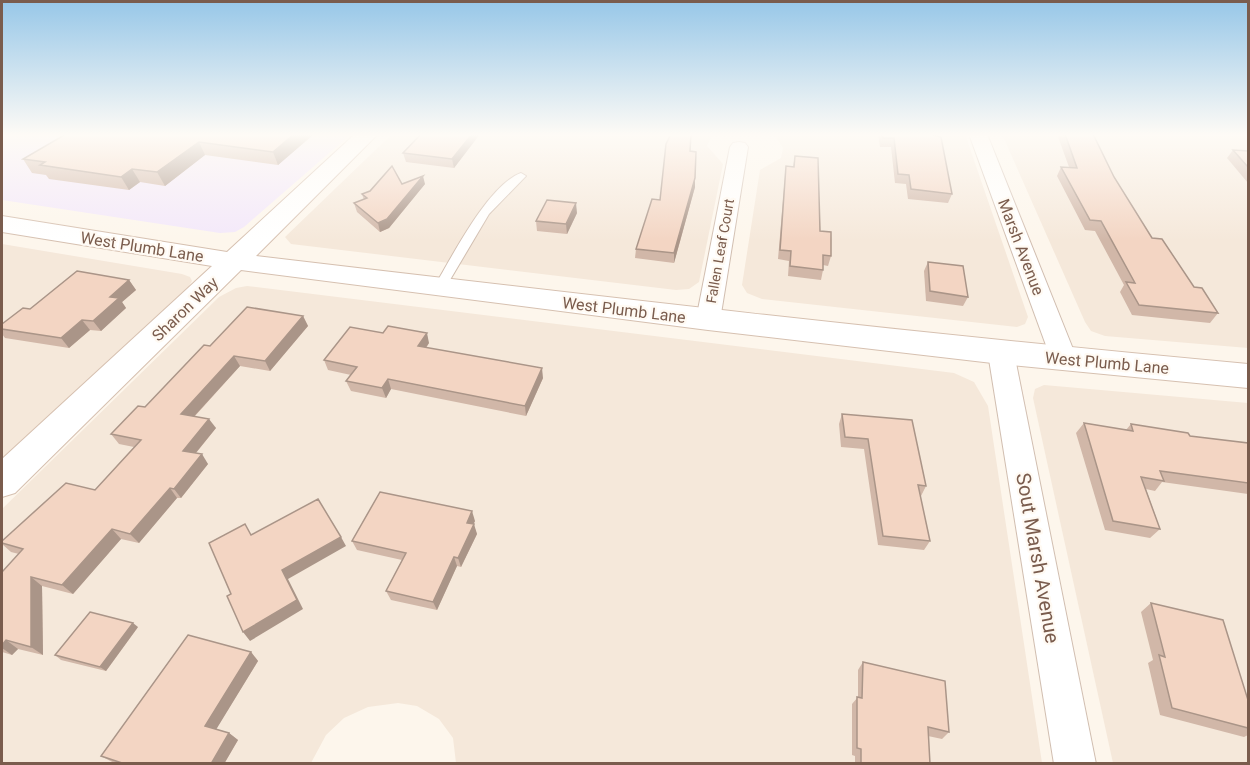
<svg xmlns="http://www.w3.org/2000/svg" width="1250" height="765" viewBox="0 0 1250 765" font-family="Roboto,sans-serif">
<rect width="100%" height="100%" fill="#fdf6ec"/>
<g fill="#f5e8da">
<polygon points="392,134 716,134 712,135 707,146 723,164 722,169 699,282 689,289 676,290 291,244 285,237"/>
<polygon points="768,134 965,134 1028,317 1025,324 1017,327 762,299 747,293 742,285 760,170 781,158 783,148 776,137"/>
<polygon points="1002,134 1248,134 1248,348 1105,336 1091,331 1085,322"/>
<polygon points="2,244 182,274 190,277 192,281 187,289 2,459"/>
<polygon points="247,286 954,373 974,382 988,406 1042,763 456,763 453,738 439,719 417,706 398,703 368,707 344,718 326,735 311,763 2,764 2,509 219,297 236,288"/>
<polygon points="1044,385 1248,403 1248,763 1113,763 1033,398 1035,389"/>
</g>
<polygon fill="#f3e8fa" points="2,134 351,134 244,227 235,232 220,233 2,200"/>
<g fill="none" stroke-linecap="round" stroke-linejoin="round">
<defs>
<path id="lane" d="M521,173l5,3 -37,38 -45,76h-8l-2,-3c18,-30 54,-102 87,-114z"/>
<g id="street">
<polygon points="969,134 987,134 1077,359 1073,365 1064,368 1055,365 1051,359"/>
<polygon points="739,142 745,143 748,147 720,320 717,326 708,328 699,326 696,320 730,147 733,143"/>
<polygon points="1001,344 1010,347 1014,353 1096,764 1054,764 988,353 992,347"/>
</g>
<path id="secondary" d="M355,134h23l-122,122c330,39 661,78 992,108v24l-247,-24 -293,-34 -467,-60 -226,223 -13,4v-38l210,-193 -210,-34v-16l225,36z"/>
</defs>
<use href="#lane" stroke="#d1beb0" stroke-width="2"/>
<use href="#street" stroke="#d1beb0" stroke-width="2"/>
<use href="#secondary" stroke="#d6c0b0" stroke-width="2"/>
<use href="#lane" fill="#fff" fill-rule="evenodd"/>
<use href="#street" fill="#fff" fill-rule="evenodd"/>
<use href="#secondary" fill="#fff" fill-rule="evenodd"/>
</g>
<g fill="#d1b7a8">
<polygon points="66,134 314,134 278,165 205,155 165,186 140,182 129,190 49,179 46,175 32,173 23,159"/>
<polygon points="421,134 480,134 454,168 406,162 403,153"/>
<polygon points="878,134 933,134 952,194 948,203 908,199 906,184 895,183 891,147 880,147"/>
<polygon points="1057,134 1093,134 1114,177 1152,238 1194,287 1218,313 1210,323 1132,315 1120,292 1124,285 1095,231 1085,230 1057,176 1061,167 1069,167"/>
<polygon points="1233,150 1248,151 1248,183 1227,158"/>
<polygon points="690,151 695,187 674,263 635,258 636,249 660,200"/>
<polygon points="795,156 820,231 831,256 828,266 823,265 823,270 821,280 788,276 789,261 778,259 785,176 786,166 793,167"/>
<polygon points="402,184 425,184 389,228 380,232 357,212 354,203 364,200 362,194"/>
<polygon points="577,213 567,234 537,231 536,221"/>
<polygon points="928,262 968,297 963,306 926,301 924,271"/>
<polygon points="129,280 136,290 122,302 126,308 101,331 90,330 69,348 5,338 2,334 2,324 30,309"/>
<polygon points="303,316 308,326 270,371 240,366 195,416 216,428 196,453 208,464 181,498 177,498 139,543 121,539 73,594 42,586 43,655 18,649 12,655 2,652 2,572 19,554 11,552 2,544 2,541 95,490 134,447 119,444 111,434 145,407 210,346"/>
<polygon points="429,343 426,348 543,378 526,416 391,389 386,398 351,391 346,381 351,375 328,370 324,360"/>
<polygon points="842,414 926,486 921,496 920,495 930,541 924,550 878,545 864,449 841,447 839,424"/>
<polygon points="1084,423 1126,430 1131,424 1190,436 1248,443 1248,494 1162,482 1155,491 1146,489 1160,529 1150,538 1105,530 1076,433"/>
<polygon points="475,521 473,524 477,534 461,567 457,566 437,610 391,600 386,591 402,560 357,550 352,541"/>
<polygon points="1151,603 1248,700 1248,735 1244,737 1160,715 1148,663 1153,660 1141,612"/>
<polygon points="138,627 106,671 61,660 55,655"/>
<polygon points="251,652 258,661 216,729 229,733 238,740 224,764 116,764 101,756"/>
<polygon points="863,662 949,732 942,739 928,736 930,764 855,764 855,756 852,755 852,704 858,697 858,670"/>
</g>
<g fill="#aa9588">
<polygon points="294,134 314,134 278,165 273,152"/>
<polygon points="472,134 480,134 454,168 452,159"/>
<polygon points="199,142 205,155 165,186 157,172"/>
<polygon points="132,169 140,182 129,190 121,177"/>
<polygon points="423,176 425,184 389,228 380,232 378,223"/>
<polygon points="695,178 695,187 674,263 674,253"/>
<polygon points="576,203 577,213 567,234 566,224"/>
<polygon points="129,280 136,290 122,302 126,308 101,331 93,321 110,297"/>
<polygon points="303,316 308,326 270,371 265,361"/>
<polygon points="82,320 90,330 69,348 61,338"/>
<polygon points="427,333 429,343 420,356 418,346"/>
<polygon points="234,356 240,366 188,423 181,414"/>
<polygon points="542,368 543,378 526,416 525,406"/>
<polygon points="388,379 391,389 386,398 382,388"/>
<polygon points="209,419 216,428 190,460 183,451"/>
<polygon points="202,454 208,464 181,498 174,489"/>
<polygon points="170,488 177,498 139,543 130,534"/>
<polygon points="472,511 475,521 470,532 467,523"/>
<polygon points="474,524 477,534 461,567 458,558"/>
<polygon points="112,529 121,539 73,594 62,585"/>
<polygon points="341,537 346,546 288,579 303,609 250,641 243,632 282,570"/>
<polygon points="454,557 457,566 437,610 433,602"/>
<polygon points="31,577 42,586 43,655 31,647"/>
<polygon points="133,623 138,627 106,671 100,667"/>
<polygon points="6,640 18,649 12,655 2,648 2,645"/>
<polygon points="251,652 258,661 214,733 205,726"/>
<polygon points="229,733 238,740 224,764 211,764"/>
</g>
<g fill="#f3d5c3" stroke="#aa9588" stroke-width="1.5">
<polygon points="66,134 294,134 273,152 199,142 157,172 132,169 121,177 40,165 45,162 23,159"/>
<polygon points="421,134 472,134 452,159 403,153"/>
<polygon points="671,134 691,134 690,151 696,152 695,178 674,253 636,249 652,199 660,200 666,144"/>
<polygon points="882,134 933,134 933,135 941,137 952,194 911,189 909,175 898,174 894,138 883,138"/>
<polygon points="1065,134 1093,134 1114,177 1152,238 1162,239 1194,287 1202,288 1218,313 1139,305 1126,282 1135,283 1101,221 1090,220 1061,167 1077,168"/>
<polygon points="1233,150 1248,151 1248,167"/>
<polygon points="795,156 818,158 820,231 831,232 831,256 823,255 823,270 790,266 791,251 780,250 786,166 794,167"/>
<polygon points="392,166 402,184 423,176 387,219 378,223 354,203 367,198 362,194 370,191"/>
<polygon points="547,200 576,203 566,224 536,221"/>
<polygon points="928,262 963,266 968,297 930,291"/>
<polygon points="77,271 129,280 110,297 119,298 93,321 82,320 61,338 2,329 2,324 23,308 30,309"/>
<polygon points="247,307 303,316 265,361 234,356 181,414 209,419 183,451 202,454 174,489 170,488 130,534 112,529 62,585 31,577 31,647 6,640 2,645 2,572 23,549 2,543 2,541 66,483 95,490 141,440 111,434 138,406 145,407 204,345 210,346"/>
<polygon points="388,326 427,333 418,346 542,368 525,406 388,379 382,388 346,381 357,367 324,360 350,327 383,333"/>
<polygon points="842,414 912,420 926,486 918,485 930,541 883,536 868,439 845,437"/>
<polygon points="1084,423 1133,431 1131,424 1188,433 1190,436 1248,443 1248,483 1160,471 1164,481 1141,477 1160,529 1113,521"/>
<polygon points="380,492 472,511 467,523 474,524 458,558 454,557 433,602 386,591 406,553 352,541"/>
<polygon points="318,499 341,537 282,570 297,600 243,632 227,596 231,594 209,543 245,524 251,535"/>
<polygon points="1151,603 1223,620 1248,700 1248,728 1172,708 1159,655 1165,657"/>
<polygon points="90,612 133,623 100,667 55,655"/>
<polygon points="188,635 251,652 205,726 229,733 211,764 125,764 101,756"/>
<polygon points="863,662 945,681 949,732 928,727 930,764 861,764 861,749 857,748 857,697 862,698"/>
</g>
<linearGradient id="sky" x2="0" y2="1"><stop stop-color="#97c7e8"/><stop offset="0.56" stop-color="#fefbf6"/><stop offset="1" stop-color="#fefbf6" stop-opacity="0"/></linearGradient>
<rect width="1250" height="241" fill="url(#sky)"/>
<g text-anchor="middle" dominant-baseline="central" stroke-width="4.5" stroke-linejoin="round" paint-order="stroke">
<g font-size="14" fill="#7a5c4d" stroke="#fffaf3">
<text transform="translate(720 251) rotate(-80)">Fallen Leaf Court</text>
</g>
<g font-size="16" fill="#7a5c4d" stroke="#fffaf3">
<text transform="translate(142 247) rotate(9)">West Plumb Lane</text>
<text transform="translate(1021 247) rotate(69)">Marsh Avenue</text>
<text transform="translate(185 309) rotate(-44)">Sharon Way</text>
<text transform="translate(624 310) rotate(7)">West Plumb Lane</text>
<text transform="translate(1107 363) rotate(5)">West Plumb Lane</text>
</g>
<g font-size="20" fill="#7a5c4d" stroke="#fffaf3">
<text transform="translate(1038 558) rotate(80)">Sout Marsh Avenue</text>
</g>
</g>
<rect width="1250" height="765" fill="none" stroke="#7a5c4d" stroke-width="6"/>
</svg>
